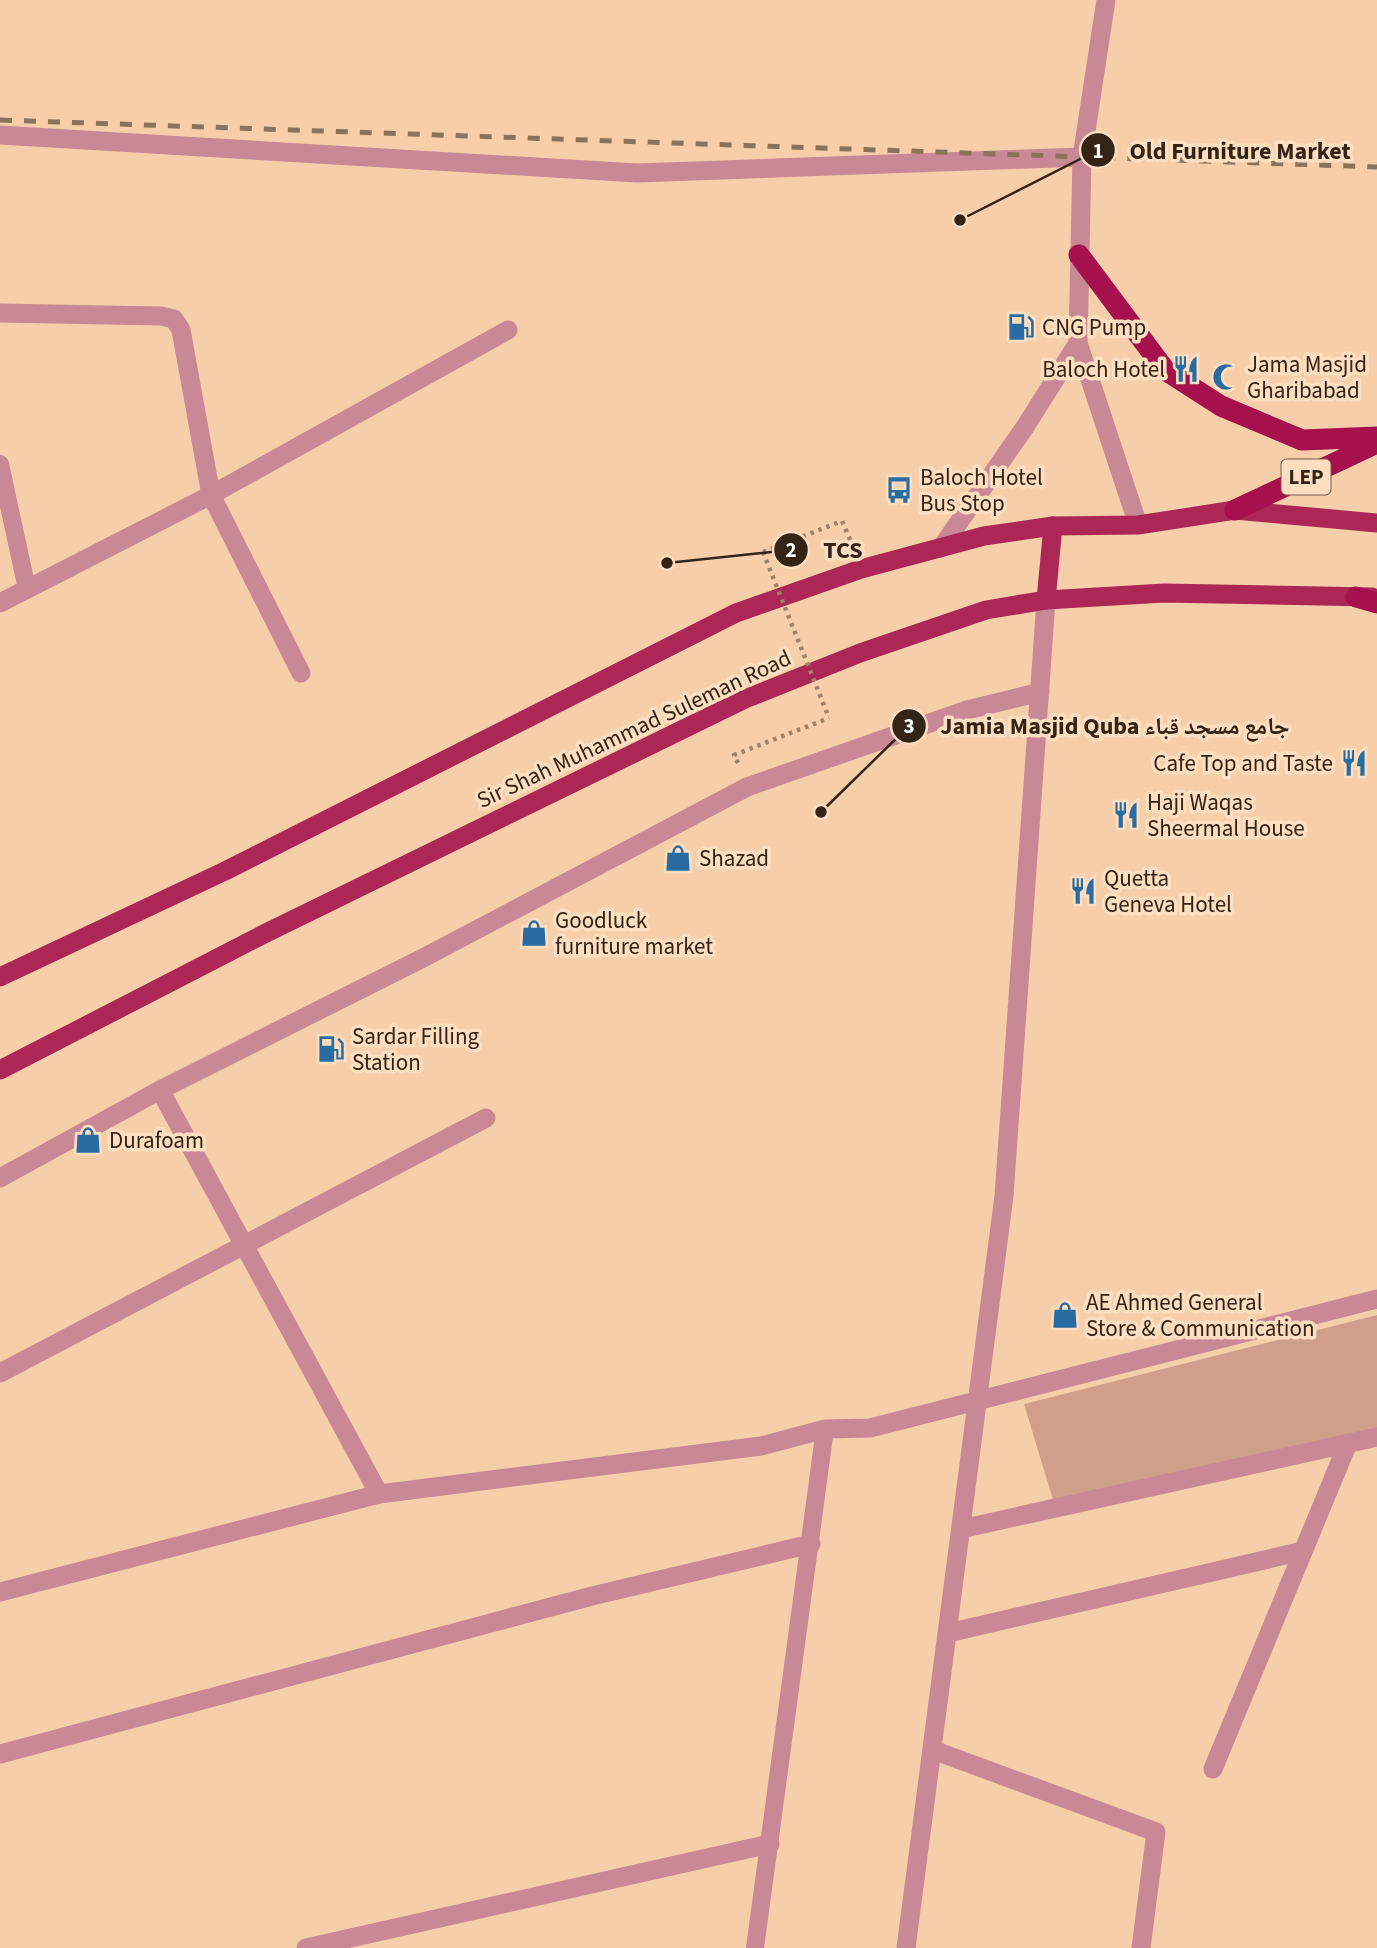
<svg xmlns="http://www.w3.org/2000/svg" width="1377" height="1948" viewBox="0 0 1377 1948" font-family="'Source Sans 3','Noto Naskh Arabic',sans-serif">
<rect width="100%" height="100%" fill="#f6cfaa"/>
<polygon fill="#d09f89" points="1377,1315 1377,1435 1054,1503 1024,1404"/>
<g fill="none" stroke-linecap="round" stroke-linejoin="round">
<g stroke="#9f8368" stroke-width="4.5" stroke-dasharray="3.5 5" stroke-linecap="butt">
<polyline points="763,552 842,521 851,542"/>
<polyline points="738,763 734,755 829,718"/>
</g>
<g stroke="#c98896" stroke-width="18">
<polyline points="0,464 27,589"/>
<polyline points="755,1948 825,1429"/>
</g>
<g stroke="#c98896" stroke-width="19">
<polyline points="0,135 637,173 1082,157"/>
<polyline points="0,313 161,316 174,319 181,330 211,495 301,673"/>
<polyline points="1078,343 1138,525"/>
<polyline points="941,548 1025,427 1078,343 1082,157 1106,0"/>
<polyline points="0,603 211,495 508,330"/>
<polyline points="160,1090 379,1494"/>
<polyline points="0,1178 160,1090 425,957 747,787 967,710 1040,692"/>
<polyline points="0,1373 486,1118"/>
<polyline points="961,1529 1377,1437"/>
<polyline points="0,1592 379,1494 761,1446 825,1429 870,1428 1377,1299"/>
<polyline points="948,1633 1303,1551"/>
<polyline points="933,1750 1156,1832 1141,1948"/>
<polyline points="0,1754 592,1596 811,1544"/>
<polyline points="1213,1769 1348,1443"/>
<polyline points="306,1948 770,1844"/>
<polyline points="906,1948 1004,1196 1046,600"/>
</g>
<g stroke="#ac2656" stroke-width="19">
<polyline points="1046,600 1053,526"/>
<polyline points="0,977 225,871 736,613 861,569 984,536 1053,526 1138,525 1235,510 1377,523"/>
<polyline points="0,1070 266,933 745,699 860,653 986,610 1046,600 1164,593 1372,597"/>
</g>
<g stroke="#a6104c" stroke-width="21">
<polyline points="1079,255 1165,370 1221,406 1302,440 1377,437"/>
<polyline points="1235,510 1377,443"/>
<polyline points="1356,597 1377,603"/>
</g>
<polyline stroke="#8c7259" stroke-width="5" stroke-dasharray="12 12" stroke-linecap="butt" points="0,120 1377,167"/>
<polyline stroke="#9f8368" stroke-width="4.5" stroke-dasharray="3.5 5" stroke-linecap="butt" points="763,552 829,718"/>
</g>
<defs>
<symbol id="fuel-bare" viewBox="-9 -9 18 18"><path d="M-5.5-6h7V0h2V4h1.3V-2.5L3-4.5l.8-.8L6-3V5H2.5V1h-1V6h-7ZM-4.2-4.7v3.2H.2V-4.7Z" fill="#286ca1" stroke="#fedec0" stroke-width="2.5" paint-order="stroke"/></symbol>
<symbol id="restaurant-bare" viewBox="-9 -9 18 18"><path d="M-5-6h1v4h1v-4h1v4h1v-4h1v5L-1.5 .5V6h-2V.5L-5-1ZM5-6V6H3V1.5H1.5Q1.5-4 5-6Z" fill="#286ca1" stroke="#fedec0" stroke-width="2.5" paint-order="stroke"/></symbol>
<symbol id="mosque-bare" viewBox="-9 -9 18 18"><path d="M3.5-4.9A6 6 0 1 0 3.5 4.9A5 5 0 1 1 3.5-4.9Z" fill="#286ca1" stroke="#fedec0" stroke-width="2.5" paint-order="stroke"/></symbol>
<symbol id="bus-bare" viewBox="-9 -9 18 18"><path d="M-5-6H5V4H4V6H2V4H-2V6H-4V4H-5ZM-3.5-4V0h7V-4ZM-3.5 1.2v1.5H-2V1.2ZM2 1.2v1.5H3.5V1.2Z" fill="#286ca1" stroke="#fedec0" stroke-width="2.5" paint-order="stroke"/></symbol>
<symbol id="shop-bare" viewBox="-9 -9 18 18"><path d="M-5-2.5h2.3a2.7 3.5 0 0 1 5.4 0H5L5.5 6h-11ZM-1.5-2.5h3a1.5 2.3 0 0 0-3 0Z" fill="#286ca1" stroke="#fedec0" stroke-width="2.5" paint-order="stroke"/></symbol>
</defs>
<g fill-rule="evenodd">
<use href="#fuel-bare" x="1002" y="308" width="38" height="38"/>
<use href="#restaurant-bare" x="1167" y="350" width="38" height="38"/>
<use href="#mosque-bare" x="1207" y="358" width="38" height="38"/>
<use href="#bus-bare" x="880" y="471" width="38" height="38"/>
<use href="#restaurant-bare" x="1335" y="744" width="38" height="38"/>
<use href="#restaurant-bare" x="1107" y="796" width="38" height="38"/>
<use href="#shop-bare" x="659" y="839" width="38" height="38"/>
<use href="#restaurant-bare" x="1064" y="872" width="38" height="38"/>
<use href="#shop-bare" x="515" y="914" width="38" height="38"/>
<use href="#fuel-bare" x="312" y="1030" width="38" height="38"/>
<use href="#shop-bare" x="69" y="1121" width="38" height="38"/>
<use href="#shop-bare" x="1046" y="1296" width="38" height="38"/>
</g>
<g text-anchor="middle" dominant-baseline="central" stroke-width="7" stroke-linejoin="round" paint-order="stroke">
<rect fill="#fedec0" stroke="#705c48" stroke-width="2" x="1281.5" y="459.5" width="49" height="35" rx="5"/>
<g font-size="21" font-weight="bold" fill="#332415">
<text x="1306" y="477">LEP</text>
</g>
<g font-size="23" fill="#332415" stroke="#fedec0" text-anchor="start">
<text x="1042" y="327">CNG Pump</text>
<text x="1247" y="364">Jama Masjid<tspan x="1247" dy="26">Gharibabad</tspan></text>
<text x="1165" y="369" text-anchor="end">Baloch Hotel</text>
<text x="920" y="477">Baloch Hotel<tspan x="920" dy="26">Bus Stop</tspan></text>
<text x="1333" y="763" text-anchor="end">Cafe Top and Taste</text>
<text x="1147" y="802">Haji Waqas<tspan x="1147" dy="26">Sheermal House</tspan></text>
<text x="699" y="858">Shazad</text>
<text x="1104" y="878">Quetta<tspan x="1104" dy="26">Geneva Hotel</tspan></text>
<text x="555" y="920">Goodluck<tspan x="555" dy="26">furniture market</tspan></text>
<text x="352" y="1036">Sardar Filling<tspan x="352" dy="26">Station</tspan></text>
<text x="109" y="1140">Durafoam</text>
<text x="1086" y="1302">AE Ahmed General<tspan x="1086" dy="26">Store &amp; Communication</tspan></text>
</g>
<g font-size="23" fill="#332415" stroke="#fedec0">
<text transform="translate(634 729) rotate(-25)">Sir Shah Muhammad Suleman Road</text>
</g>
</g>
<path fill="none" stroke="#332415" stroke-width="2.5" d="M960 220L1098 150M667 563L791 550M821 812L909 726"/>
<g fill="#332415" stroke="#fedec0" stroke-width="2.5">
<circle cx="960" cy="220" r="7"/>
<circle cx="667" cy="563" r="7"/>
<circle cx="821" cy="812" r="7"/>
<circle cx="1098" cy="150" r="18"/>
<circle cx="791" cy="550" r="18"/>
<circle cx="909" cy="726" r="18"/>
</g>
<g font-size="21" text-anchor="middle" font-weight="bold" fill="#fff">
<text x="1098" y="158">1</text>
<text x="791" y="557">2</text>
<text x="909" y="733">3</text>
</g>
<g font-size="24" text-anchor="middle" font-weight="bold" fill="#332415" stroke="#fedec0" stroke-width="7" stroke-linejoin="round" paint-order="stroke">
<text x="1240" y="159">Old Furniture Market</text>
<text x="843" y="558">TCS</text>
<text x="1115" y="734">Jamia Masjid Quba جامع مسجد قباء</text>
</g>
</svg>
